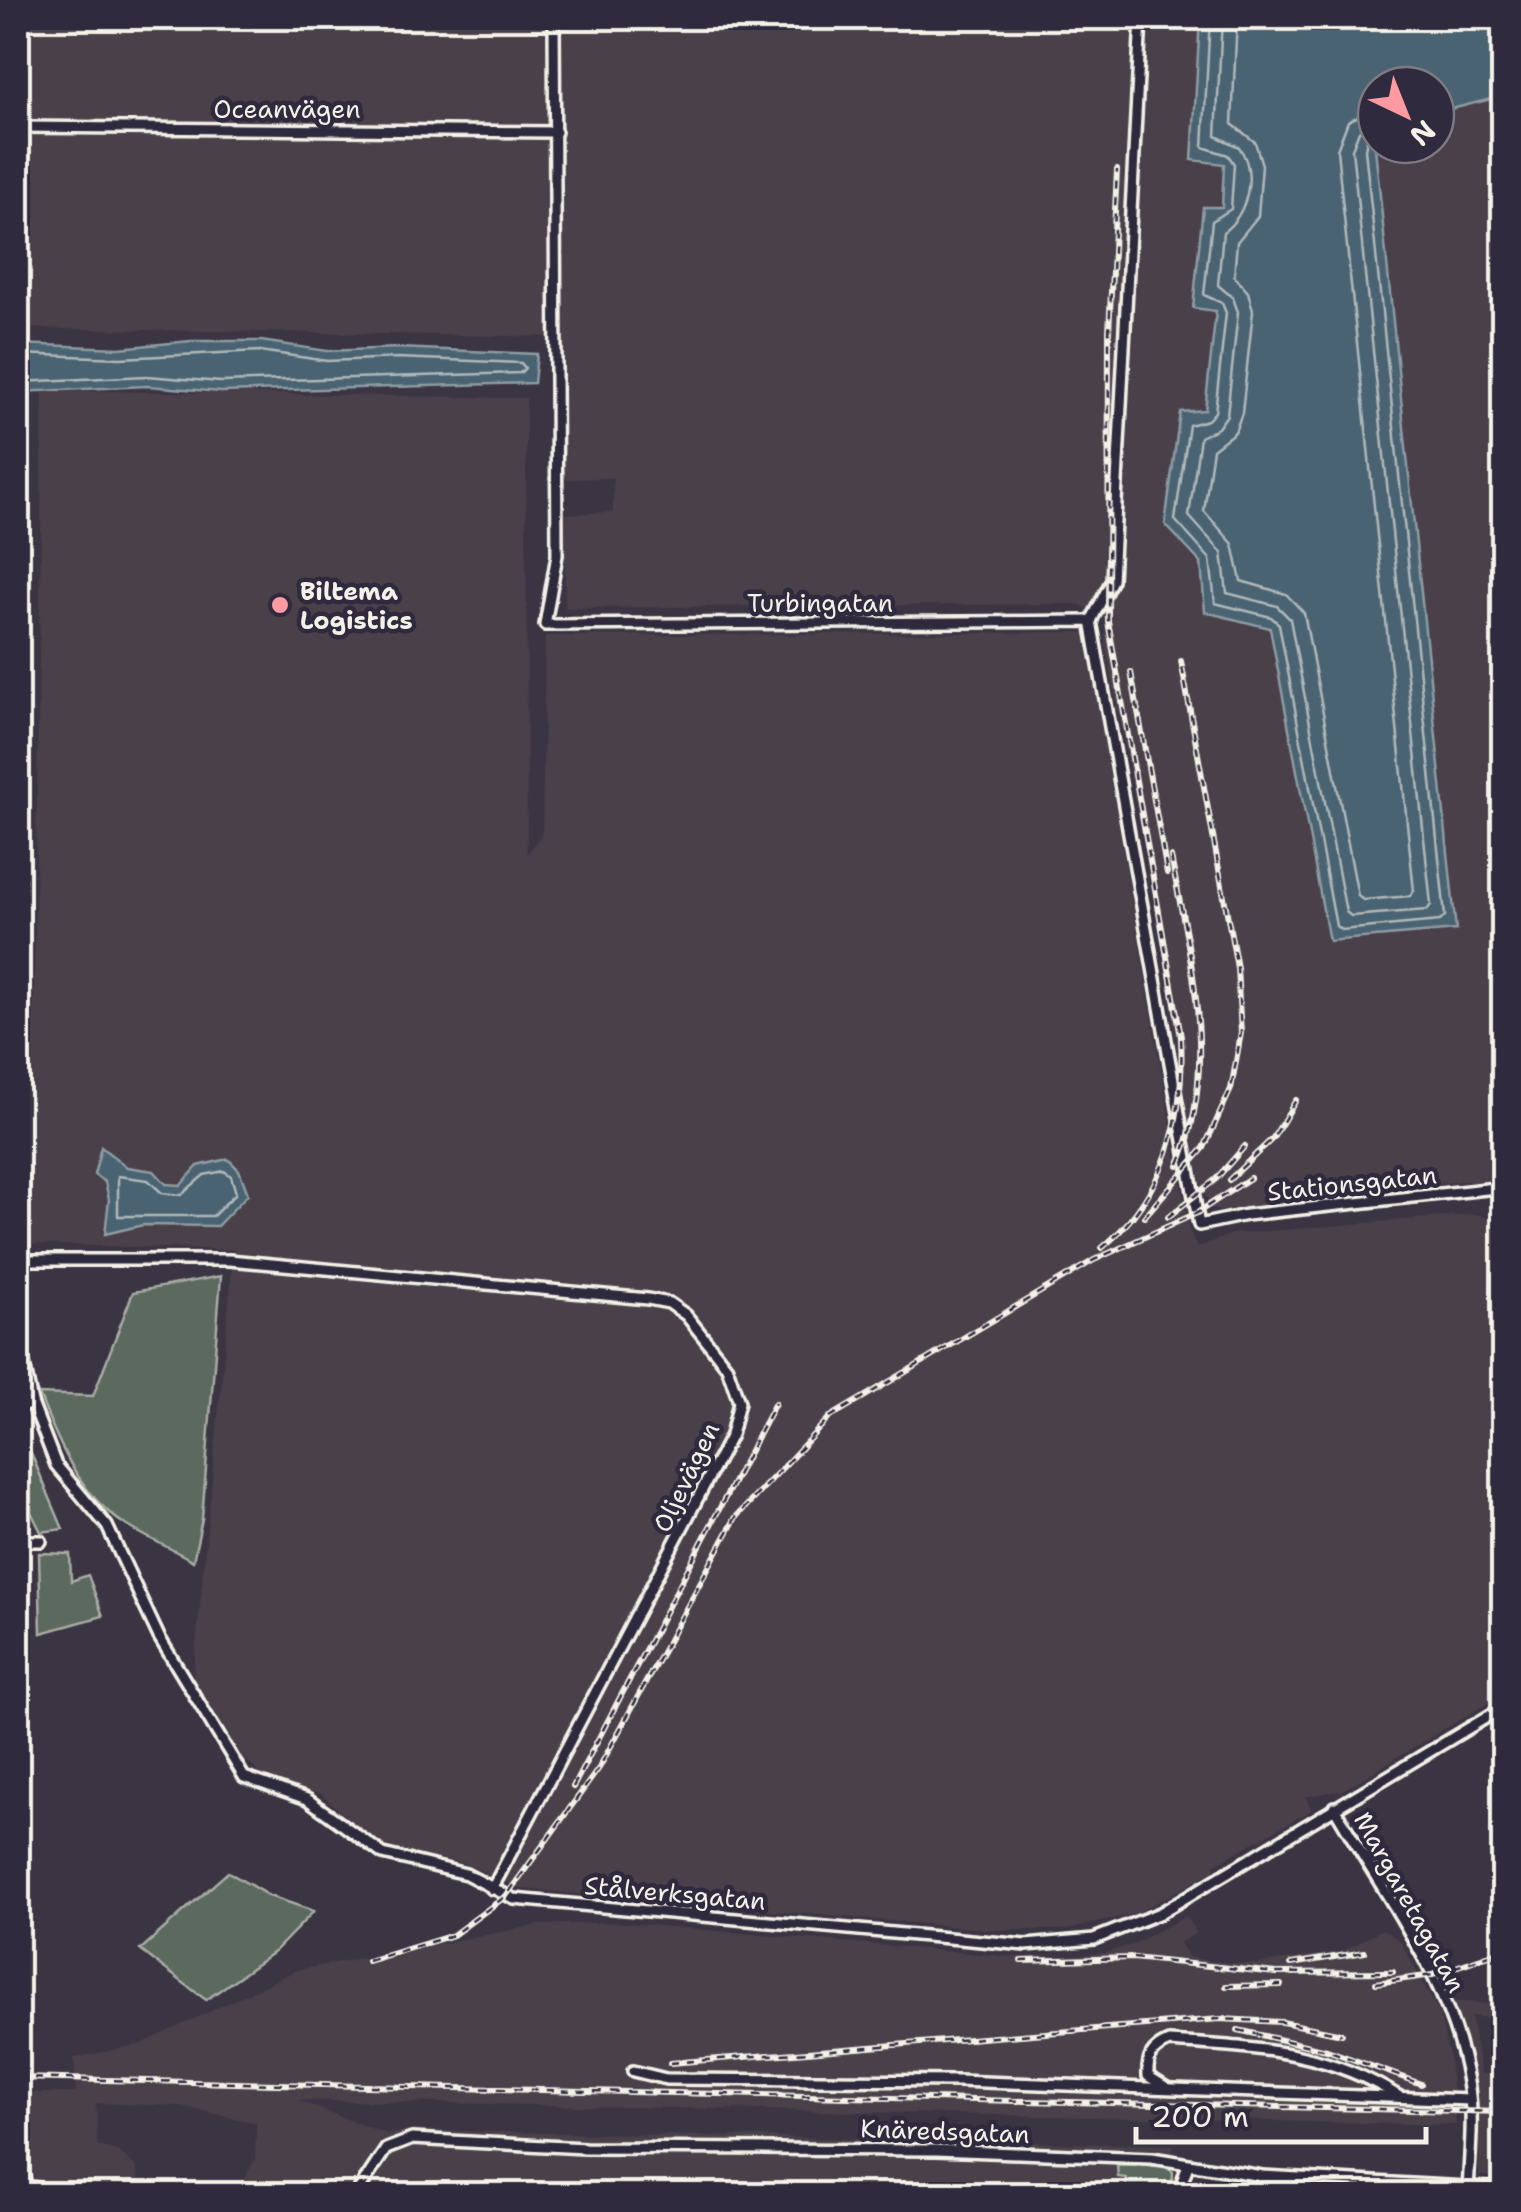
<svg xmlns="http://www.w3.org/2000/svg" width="1521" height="2212" viewBox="0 0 1521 2212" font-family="'Shantell Sans',sans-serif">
<rect width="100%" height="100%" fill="#3b3443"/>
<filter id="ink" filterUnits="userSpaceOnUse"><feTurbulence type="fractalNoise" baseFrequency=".01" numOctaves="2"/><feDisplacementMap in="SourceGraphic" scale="20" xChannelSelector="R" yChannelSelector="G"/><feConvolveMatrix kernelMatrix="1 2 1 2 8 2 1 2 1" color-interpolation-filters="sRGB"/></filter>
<g filter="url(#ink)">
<g fill="#4a3f4a">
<polygon points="18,18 1200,18 1192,159 1224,163 1222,207 1204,207 1193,308 1216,310 1205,411 1165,524 1270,627 1329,940 1456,929 1374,138 1376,145 1436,145 1436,113 1503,96 1503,1187 1463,1181 1219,1211 1211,1208 1201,1185 1185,1099 1158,918 1105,644 1106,620 1079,604 565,608 565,514 613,512 613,478 564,479 563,337 18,328"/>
<polygon points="43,390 526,398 527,855 542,832 545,636 1085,632 1189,1229 1197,1248 1231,1234 1477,1214 1487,1218 1503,1241 1503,1694 1343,1790 1305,1797 1312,1810 1214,1865 1215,1870 1187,1886 1137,1913 1067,1930 993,1930 521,1889 463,1863 408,1854 374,1840 321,1794 266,1779 241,1756 193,1676 234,1250 30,1244"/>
<polygon points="1186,1916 1196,1933 1180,1943 1189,1957 1215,1962 1257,1964 1343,1951 1383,1929 1401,1942 1439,2013 1449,2055 1456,2125 297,2100 387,2134 413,2130 1174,2145 1160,2194 236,2194 255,2159 256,2123 180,2106 96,2103 97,2146 118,2151 137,2167 139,2194 18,2194 18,2093 76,2093 74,2058 141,2044 297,1970 538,1925 616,1922 1014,1957 1067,1956 1104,1953 1133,1944"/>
<polygon points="1452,2001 1503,2005 1503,2020 1471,2016 1481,2074 1503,2074 1503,2177 1479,2176 1475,2090"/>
</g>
<g fill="#5b695f" stroke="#a8ada4" stroke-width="2.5">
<path d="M221,1276l-19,243 -9,42c-20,-12 -42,-21 -62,-33 -49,-27 -73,-85 -92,-134l54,2 40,-104z"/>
<polygon points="18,1434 25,1439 63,1529 41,1532 18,1486"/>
<polygon points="39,1553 70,1554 71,1581 88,1575 103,1616 41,1633"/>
<polygon points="228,1872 269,1896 314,1911 275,1951 206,2000 140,1950"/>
<polygon points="1117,2165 1164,2166 1173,2172 1172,2194 1126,2194 1126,2178 1118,2177"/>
</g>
<g fill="#4a6373" stroke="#8e9ca2" stroke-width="2.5">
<polygon points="1200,18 1503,18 1503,96 1436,113 1436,85 1376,85 1374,138 1456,930 1329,941 1270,628 1205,612 1201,563 1165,524 1180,412 1205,410 1216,311 1193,308 1203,207 1222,207 1224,164 1192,160"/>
<polygon points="191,341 261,341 327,351 398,348 537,354 534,383 221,392 148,386 18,392 18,344 119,348"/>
<polygon points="101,1147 127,1167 154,1171 166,1184 181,1185 198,1166 228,1159 239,1170 248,1194 217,1226 143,1225 105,1234 109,1199 105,1182 94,1175"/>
</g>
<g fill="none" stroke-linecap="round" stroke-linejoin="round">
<g stroke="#b0b8b9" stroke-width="2.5">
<polyline points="1210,18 1203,147 1228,155 1234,164 1231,209 1212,221 1204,295 1222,303 1226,313 1215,412 1208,420 1189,425 1175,520 1210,559 1215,603 1271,617 1279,624 1336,926 1341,930 1440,921 1445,916 1365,149 1367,140 1376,135"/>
<path d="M1222,18l-6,118 23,11c19,26 8,69 -16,85l-5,53 15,13 5,14 -11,103 -9,13 -18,9 -11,79 33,37 5,40 50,13 13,13 56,293 5,4 76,-6 4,-5 -79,-756 7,-18 17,-8"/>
<polyline points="1237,18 1232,124 1255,142 1262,165 1258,216 1237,242 1234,276 1248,292 1253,311 1242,413 1235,432 1213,449 1204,511 1233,544 1241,581 1286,594 1304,613 1358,896 1363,900 1410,896 1414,891 1337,150 1348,121 1376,108"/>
<polyline points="18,354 120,358 260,351 327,361 398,358 521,363 525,368 520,373 221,382 147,376 18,382"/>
<polygon points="224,1171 231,1176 236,1193 213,1216 118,1216 118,1176 148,1180 162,1193 181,1195 204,1175"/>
</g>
<defs>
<g id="minor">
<polyline points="554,18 557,555 545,625 1091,621 1199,1225 1246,1215 1496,1188"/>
<polyline points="18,127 556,132"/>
<polyline points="1091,621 1112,580 1141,18"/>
<polyline points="18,699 18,1004"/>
<polyline points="1496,1188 1504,1146"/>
<polyline points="18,1260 229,1260 648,1299 669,1303 686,1315 727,1367 739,1402 731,1435 492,1889"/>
<polyline points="18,1334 32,1403 18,1408"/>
<polyline points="32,1403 56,1465 107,1526 159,1637 244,1777 307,1799 383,1854 466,1874 514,1899 1026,1945 1094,1939 1160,1913 1504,1707"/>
<polyline points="18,1541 41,1541"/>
<path d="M1334,1807c51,90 120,176 135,281 5,35 0,71 -1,106"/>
<polyline points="633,2071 666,2079 958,2081 1470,2100"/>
<path d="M1167,2088l-19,-12c-1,-19 4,-27 21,-34 86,6 155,7 231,55"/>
<polyline points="356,2194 386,2149 412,2139 585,2148 936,2150 1152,2158 1262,2176 1504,2189"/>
<polyline points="1178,2194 1188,2165"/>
<polyline points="1259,2194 1262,2176"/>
</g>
<g id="major">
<polyline points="18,2168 23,2179 23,2194"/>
<polyline points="25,2188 71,2194"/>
</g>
</defs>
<use href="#minor" stroke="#f4f1e8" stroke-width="16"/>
<use href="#major" stroke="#f4f1e8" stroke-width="19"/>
<use href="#minor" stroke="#2f2a3d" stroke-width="9"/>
<use href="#major" stroke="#776a54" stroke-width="11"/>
<defs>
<g id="rail">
<polyline points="1131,672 1167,873"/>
<path d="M1171,857c19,99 49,213 7,309"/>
<polyline points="1229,1180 1273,1138 1296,1100"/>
<polyline points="1144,1217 1204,1148 1231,1089 1241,1033 1237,968 1181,661"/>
<polyline points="1168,1217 1216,1179 1245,1146"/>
<path d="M1102,1248c64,-53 83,-131 79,-211l-73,-416 1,-289 8,-162"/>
<polyline points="573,1787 775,1403"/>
<polyline points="368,1961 453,1935 506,1896 599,1768 736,1517 830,1417 1094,1260 1197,1213 1250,1178"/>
<polyline points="1021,1961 1133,1958 1276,1973 1393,1972"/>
<polyline points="1291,1964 1365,1952"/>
<polyline points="1376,1983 1433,1975 1504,1950"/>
<polyline points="1226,1986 1281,1985"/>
<polyline points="1238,2030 1327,2050 1421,2084"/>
<polyline points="670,2063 1220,2019 1282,2022 1342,2034"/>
<polyline points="18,2078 1504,2112"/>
</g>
</defs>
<use href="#rail" stroke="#f4f1e8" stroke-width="6"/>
<use href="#rail" stroke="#2f2a3d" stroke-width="2.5" stroke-dasharray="8" stroke-linecap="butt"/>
</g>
</g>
<circle fill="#ff9aa2" stroke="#2f2a3d" stroke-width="4" cx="280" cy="605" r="10"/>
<g text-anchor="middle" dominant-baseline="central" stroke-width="9" stroke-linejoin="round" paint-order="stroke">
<g font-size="25" fill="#f4f1e8" stroke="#2f2a3d">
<text x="287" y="109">Oceanvägen</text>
<text x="820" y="603">Turbingatan</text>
<text transform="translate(1352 1183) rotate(-6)">Stationsgatan</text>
<text transform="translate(686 1477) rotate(-64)">Oljevägen</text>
<text transform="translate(675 1893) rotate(5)">Stålverksgatan</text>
<text transform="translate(1410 1902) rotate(61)">Margaretagatan</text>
<text transform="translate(945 2131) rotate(2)">Knäredsgatan</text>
</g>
<g font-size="25" font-weight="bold" fill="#f4f1e8" stroke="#2f2a3d" text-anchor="start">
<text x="300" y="591">Biltema<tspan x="300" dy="29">Logistics</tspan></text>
</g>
</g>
<rect width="1521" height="2212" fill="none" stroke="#2f2a3d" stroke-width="60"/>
<rect x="30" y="30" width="1461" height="2152" fill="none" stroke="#f4f1e8" stroke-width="4" filter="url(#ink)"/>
<g transform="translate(1406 115) rotate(137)"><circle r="48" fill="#2f2a3d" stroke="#7e7a81" stroke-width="2.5"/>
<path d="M0-8L18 38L0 25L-18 38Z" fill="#ff9aa2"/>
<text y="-15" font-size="28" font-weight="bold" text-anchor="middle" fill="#f4f1e8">N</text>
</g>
<path d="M1136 2127v15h290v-15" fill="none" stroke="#f4f1e8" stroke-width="5"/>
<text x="1151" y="2127" font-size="30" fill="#f4f1e8" stroke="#2f2a3d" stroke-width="8" paint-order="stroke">200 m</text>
</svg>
